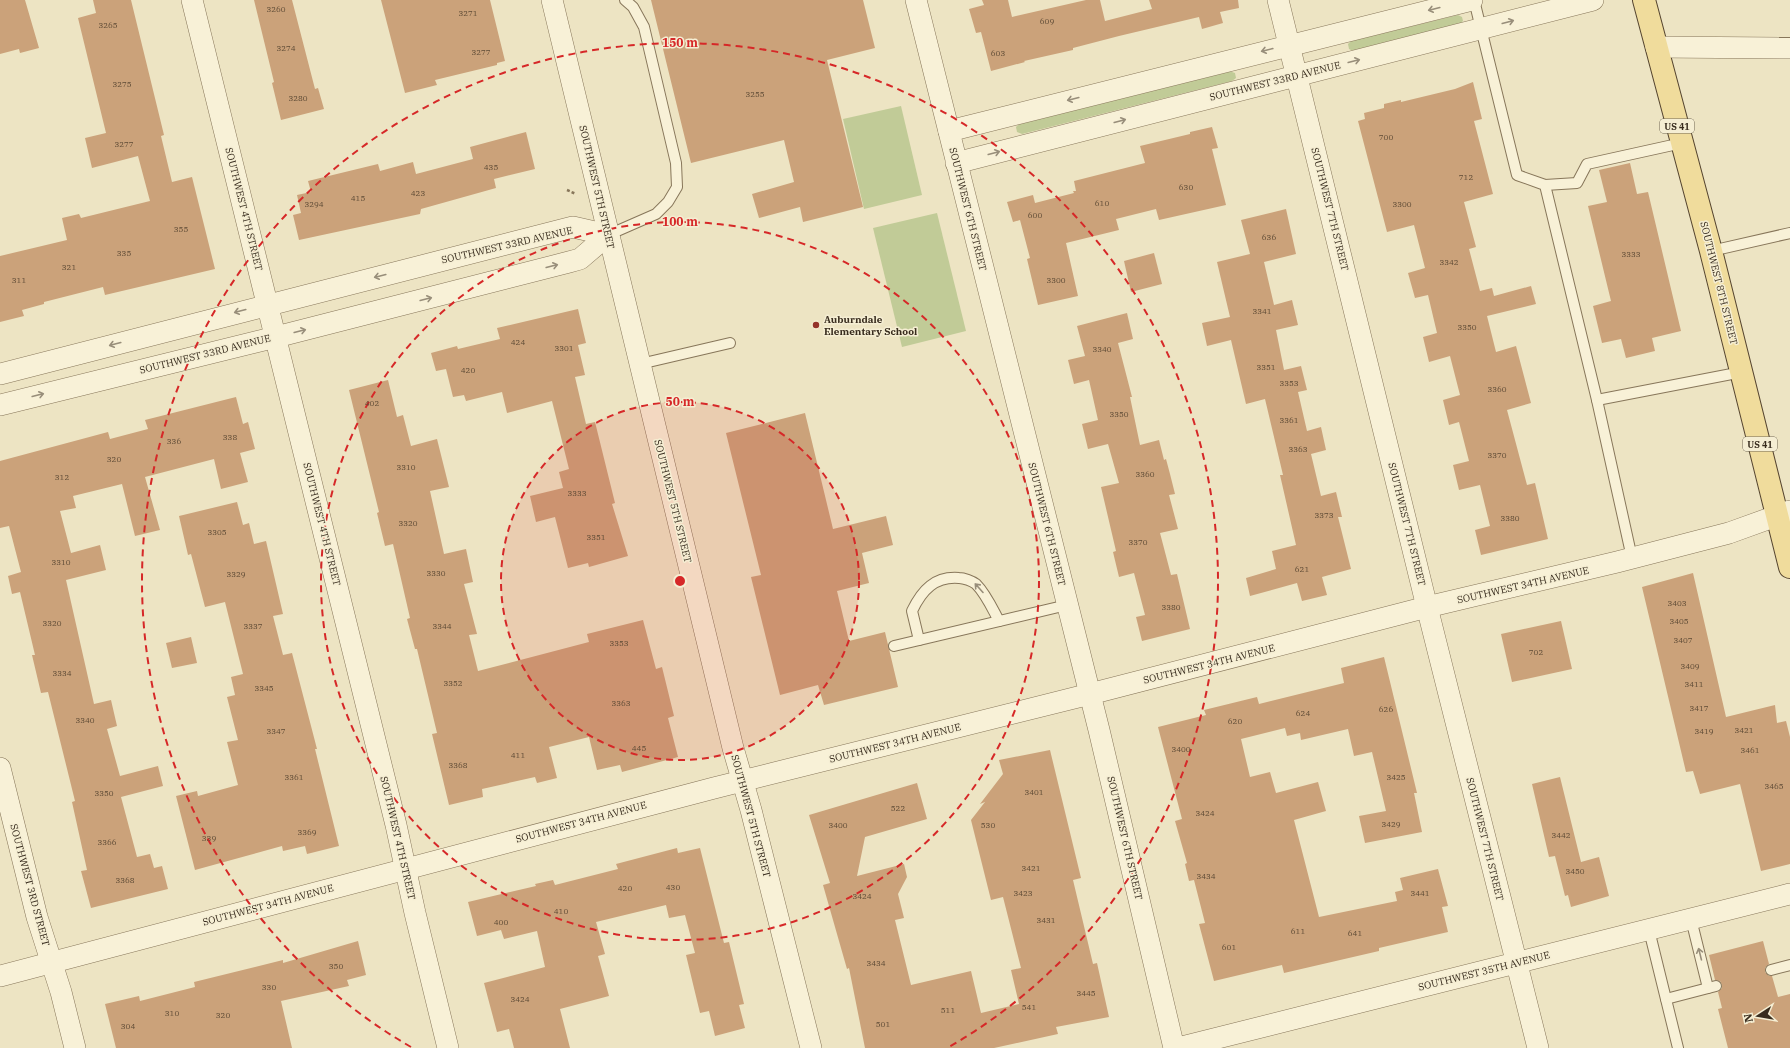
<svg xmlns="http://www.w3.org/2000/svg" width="1790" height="1048" viewBox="0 0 1790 1048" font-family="'IBM Plex Serif',serif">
<rect width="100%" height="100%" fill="#ede4c3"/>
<g fill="#c1cb97">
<polygon points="1458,15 1462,17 1463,21 1460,24 1353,51 1349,49 1348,44 1351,41"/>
<polygon points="1229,71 1235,73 1236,78 1232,81 1022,134 1017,132 1016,127 1019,124"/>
<polygon points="901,106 922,195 864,209 843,119"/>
<polygon points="937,213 966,331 902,347 873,228"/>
</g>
<g fill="#cba27a">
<polygon points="0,0 25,0 39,48 20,53 19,49 0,54"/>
<polygon points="93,0 131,0 164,135 161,136 172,182 192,177 215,269 105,295 103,287 44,302 44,304 22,310 24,316 0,322 0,256 67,240 62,218 79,214 81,218 150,201 138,156 92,168 85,138 106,133 78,18 96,13"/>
<polygon points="254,0 292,0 315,89 318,88 324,109 281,120 272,83 274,82"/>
<polygon points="381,0 490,0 505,61 497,63 497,65 435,80 437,85 405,93"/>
<polygon points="651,0 863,0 875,48 827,60 863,207 803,222 800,207 759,218 752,194 794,182 784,140 691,163"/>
<polygon points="982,0 1008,0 1012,17 1086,0 1100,0 1105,21 1152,9 1149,0 1238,0 1239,8 1220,12 1223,23 1202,29 1199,17 1119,36 1073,48 1073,50 1024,61 1025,62 991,71 981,32 976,33 969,9 984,5"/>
<polygon points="1473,82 1482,119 1474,121 1493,194 1464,202 1476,247 1469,249 1480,291 1492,288 1494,296 1531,286 1536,304 1487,316 1496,352 1516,346 1531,403 1507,410 1527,485 1535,483 1548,539 1481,555 1475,530 1490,526 1480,485 1459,490 1453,465 1469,461 1459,422 1449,425 1443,400 1460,395 1450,356 1429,362 1423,337 1437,333 1428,295 1415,298 1408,273 1425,268 1414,225 1387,232 1358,121 1365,119 1364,113 1384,108 1384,104 1401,100 1401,102 1455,89"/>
<polygon points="1212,127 1218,148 1212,149 1226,205 1159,220 1156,209 1116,219 1119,230 1066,243 1078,296 1038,305 1027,259 1030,258 1020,220 1013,222 1007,202 1033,195 1035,203 1074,193 1073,191 1076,191 1074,181 1145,163 1140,146 1190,134 1190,132"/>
<polygon points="526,132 535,169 494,179 496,188 421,209 420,214 299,240 293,215 301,213 297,195 311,192 308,181 378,164 380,171 413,162 416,174 473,159 470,147"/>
<polygon points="1630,163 1637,194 1648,192 1681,331 1652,338 1655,351 1626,358 1621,339 1602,343 1593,306 1611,301 1588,206 1607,202 1599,170"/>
<polygon points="1286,209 1296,254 1264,262 1274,305 1292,300 1298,325 1276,330 1284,370 1301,366 1307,390 1298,392 1307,431 1321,427 1326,450 1311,454 1321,496 1336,492 1342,517 1338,517 1351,569 1322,577 1327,595 1302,601 1297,583 1250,596 1246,578 1276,569 1272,551 1296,545 1280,475 1283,475 1265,399 1246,404 1231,340 1207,346 1202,323 1230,317 1217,262 1250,254 1241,220"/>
<polygon points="1154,253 1162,284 1131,292 1124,261"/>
<polygon points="578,309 586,343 578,345 585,375 575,377 586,424 595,422 615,503 612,504 628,556 589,567 588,563 568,568 555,517 536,522 530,496 563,488 559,472 569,469 552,401 507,413 502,392 466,401 464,395 453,397 446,369 436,371 431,353 457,346 458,349 500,339 497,328"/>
<polygon points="1127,313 1133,339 1118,343 1132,397 1130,397 1140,445 1159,440 1164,460 1166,459 1170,474 1175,494 1169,495 1178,529 1160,533 1171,575 1177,574 1190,629 1142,641 1136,617 1145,615 1134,573 1119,577 1113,552 1116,551 1101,487 1119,483 1108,444 1088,449 1082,424 1098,420 1089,380 1074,384 1068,360 1085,356 1077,326"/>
<polygon points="388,380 397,417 403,415 411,446 437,439 449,487 430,491 444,554 466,549 473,582 464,584 477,634 469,635 478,671 589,642 587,634 643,620 656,669 662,667 674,716 668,718 678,757 622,772 620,765 597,770 589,737 549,747 557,778 537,783 535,777 482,789 483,797 449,805 432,734 437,733 417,649 415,649 407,619 410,618 393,544 385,546 377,513 379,512 349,390"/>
<polygon points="236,397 243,424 248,422 255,449 240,453 248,482 221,489 214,459 145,477 160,530 135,536 122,484 73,496 76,508 60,511 71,553 100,545 106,570 66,580 94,704 111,700 117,726 107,729 120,776 158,766 163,786 121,797 137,857 150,854 154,868 162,866 168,889 91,908 81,871 87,870 72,802 75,801 48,692 41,693 32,655 35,655 20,592 12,594 8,576 21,572 9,526 0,528 0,461 108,432 110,439 148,429 145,420"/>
<polygon points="805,413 833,529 886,516 893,545 862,553 869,583 837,591 849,641 885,632 898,687 824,705 818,685 780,695 751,577 761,575 726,433"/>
<polygon points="237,502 243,525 249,523 254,544 266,541 283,614 273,616 283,655 292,653 317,749 315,749 339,846 307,854 305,846 283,851 282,846 195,870 176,796 197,791 198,796 238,785 227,742 238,740 227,697 235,695 231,677 243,674 225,602 205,607 191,554 188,555 179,516"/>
<polygon points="1693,573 1726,717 1775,705 1777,723 1786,721 1790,737 1790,864 1761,871 1740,784 1700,794 1693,771 1686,772 1642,587"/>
<polygon points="1561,621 1572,669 1512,682 1501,634"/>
<polygon points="191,637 197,663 172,668 166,643"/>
<polygon points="1384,657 1417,793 1414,793 1422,832 1365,843 1359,816 1386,811 1372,752 1354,756 1348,729 1301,740 1300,733 1287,736 1285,728 1241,739 1250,777 1270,772 1276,793 1318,782 1326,811 1294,820 1319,917 1397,901 1395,892 1403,890 1400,878 1438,869 1448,906 1442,907 1448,932 1379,948 1379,951 1284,973 1282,965 1214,981 1199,924 1205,923 1194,880 1189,881 1185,864 1187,863 1175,821 1182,819 1158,727 1206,715 1204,710 1257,697 1259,704 1344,683 1341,668"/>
<polygon points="1050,750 1081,878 1073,880 1093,964 1097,963 1109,1017 1056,1027 1058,1034 994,1048 865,1048 849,968 847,969 823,885 830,883 809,815 917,783 927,819 865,837 857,876 904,864 907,877 898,894 904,918 895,920 911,985 971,971 981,1013 1019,1004 1011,970 1021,968 1003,897 991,900 971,820 985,802 980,804 1003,774 999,760"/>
<polygon points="1560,777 1581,862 1599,857 1609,896 1571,907 1568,895 1565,896 1555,856 1549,857 1532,784"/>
<polygon points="677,848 678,853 700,848 724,943 729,942 744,1004 739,1005 745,1028 715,1036 709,1011 700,1013 686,955 695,953 685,915 669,918 666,905 596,922 605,954 598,956 609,996 560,1009 570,1048 514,1048 509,1029 497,1032 484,983 545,967 537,931 504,939 501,930 477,936 468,902 536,886 535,884 553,880 555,885 618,869 616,864"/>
<polygon points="358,941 366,975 347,980 349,986 281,1001 292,1048 116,1048 105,1004 139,996 140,1001 195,987 194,982 283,960 283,963"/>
<polygon points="1763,941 1769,964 1765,968 1765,972 1769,976 1772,976 1778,997 1790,994 1790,1048 1728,1048 1718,1009 1722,1008 1718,992 1722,988 1722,985 1720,981 1715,980 1709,955"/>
</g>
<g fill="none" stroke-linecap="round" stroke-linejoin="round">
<defs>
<g id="lane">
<polyline points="1474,0 1517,175 1545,185 1597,400 1632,558"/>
<polyline points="1545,185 1577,183 1587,164 1682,143"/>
<polyline points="608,235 656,214 668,202 677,187 676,163 644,27 633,7 625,0"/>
<polyline points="1711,251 1790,233"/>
<polyline points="640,364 730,343"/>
<polyline points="1597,400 1742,372"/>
<path d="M919,640l-7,-29c10,-21 23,-35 47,-33 5,0 13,3 17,6 10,10 16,24 23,37"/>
<polyline points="894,646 1067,605"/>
<polyline points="1691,919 1708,988"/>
<polyline points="1649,930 1678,1048"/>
<polyline points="1771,970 1790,965"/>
<polyline points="1666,999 1716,986"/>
</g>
<g id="street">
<polyline points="192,0 396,825 415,913 448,1048"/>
<polyline points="552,0 733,748 751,810 811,1048"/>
<polyline points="916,0 1099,730 1174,1048"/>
<polyline points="1278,0 1427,607 1538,1048"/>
<polyline points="1656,47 1790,48"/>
<polyline points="949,131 1472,0"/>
<polyline points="956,163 1593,0"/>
<polyline points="0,374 573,227 608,235"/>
<polyline points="0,405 276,337 569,262 580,259 608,235"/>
<polyline points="0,768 37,917 61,992 75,1048"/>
<polyline points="0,976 714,788 1090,694 1427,607 1617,562 1729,533 1790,511"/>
<polyline points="1178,1048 1790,894"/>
</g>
<polyline id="primary" points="1644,0 1711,251 1790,567"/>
</defs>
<use href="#lane" stroke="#87765a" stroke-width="12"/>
<use href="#street" stroke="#87765a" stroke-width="22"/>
<use href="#primary" stroke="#55442f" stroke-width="24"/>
<polyline stroke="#87765a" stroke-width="2.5" stroke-dasharray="3 2" stroke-linecap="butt" points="567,190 576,194"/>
<use href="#lane" stroke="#f8f1d7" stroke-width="10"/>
<use href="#street" stroke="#f8f1d7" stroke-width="21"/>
<use href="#primary" stroke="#f0dc9c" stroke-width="22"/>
</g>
<defs><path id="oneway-shaft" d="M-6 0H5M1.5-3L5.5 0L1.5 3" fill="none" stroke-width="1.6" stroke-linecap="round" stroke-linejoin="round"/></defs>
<g stroke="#988e7a">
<use href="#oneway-shaft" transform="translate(1434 9) rotate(166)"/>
<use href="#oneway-shaft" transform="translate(1508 22) rotate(-15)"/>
<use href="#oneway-shaft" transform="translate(1267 50) rotate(166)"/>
<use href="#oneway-shaft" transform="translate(1354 61) rotate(-14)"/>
<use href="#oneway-shaft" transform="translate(1073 99) rotate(166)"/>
<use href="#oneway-shaft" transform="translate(1120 121) rotate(-15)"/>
<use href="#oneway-shaft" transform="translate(994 153) rotate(-15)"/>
<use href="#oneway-shaft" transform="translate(552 266) rotate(-14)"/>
<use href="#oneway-shaft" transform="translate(380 276) rotate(166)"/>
<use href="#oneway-shaft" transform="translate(426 299) rotate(-14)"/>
<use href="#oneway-shaft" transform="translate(240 311) rotate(165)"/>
<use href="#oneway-shaft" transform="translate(300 331) rotate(-14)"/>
<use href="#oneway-shaft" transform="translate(115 344) rotate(165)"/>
<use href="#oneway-shaft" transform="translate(38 395) rotate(-14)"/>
<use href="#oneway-shaft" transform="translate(979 588) rotate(-132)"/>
<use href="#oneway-shaft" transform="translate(1700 954) rotate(-104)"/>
</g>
<circle cx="680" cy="581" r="179" fill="#d62828" fill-opacity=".12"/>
<g fill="none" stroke="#d62828" stroke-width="2" stroke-dasharray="7 5">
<circle cx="680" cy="581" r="179"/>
<circle cx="680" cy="581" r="359"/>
<path d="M411 1047A538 538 0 1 1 949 1047"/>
</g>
<circle fill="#95332b" stroke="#f5eed3" stroke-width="1.5" cx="816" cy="325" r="4"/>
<g text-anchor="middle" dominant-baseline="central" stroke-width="3" stroke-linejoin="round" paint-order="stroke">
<g font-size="8" fill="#5d4a35">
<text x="276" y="9">3260</text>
<text x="468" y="13">3271</text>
<text x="1047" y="21">609</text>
<text x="108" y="25">3265</text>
<text x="286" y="48">3274</text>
<text x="481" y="52">3277</text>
<text x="998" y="53">603</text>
<text x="122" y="84">3275</text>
<text x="755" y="94">3255</text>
<text x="298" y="98">3280</text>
<text x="1386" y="137">700</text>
<text x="124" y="144">3277</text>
<text x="491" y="167">435</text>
<text x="1466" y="177">712</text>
<text x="1186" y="187">630</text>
<text x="418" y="193">423</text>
<text x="358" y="198">415</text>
<text x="1102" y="203">610</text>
<text x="314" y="204">3294</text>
<text x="1402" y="204">3300</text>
<text x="1035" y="215">600</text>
<text x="181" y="229">355</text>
<text x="1269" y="237">636</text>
<text x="124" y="253">335</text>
<text x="1631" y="254">3333</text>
<text x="1449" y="262">3342</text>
<text x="69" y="267">321</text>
<text x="19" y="280">311</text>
<text x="1056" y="280">3300</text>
<text x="1262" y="311">3341</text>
<text x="1467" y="327">3350</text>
<text x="518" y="342">424</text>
<text x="564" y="348">3301</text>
<text x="1102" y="349">3340</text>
<text x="1266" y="367">3351</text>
<text x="468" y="370">420</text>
<text x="1289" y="383">3353</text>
<text x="1497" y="389">3360</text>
<text x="372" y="403">402</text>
<text x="1119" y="414">3350</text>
<text x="1289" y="420">3361</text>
<text x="230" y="437">338</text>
<text x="174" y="441">336</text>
<text x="1298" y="449">3363</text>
<text x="1497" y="455">3370</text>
<text x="114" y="459">320</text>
<text x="406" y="467">3310</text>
<text x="1145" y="474">3360</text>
<text x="62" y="477">312</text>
<text x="577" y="493">3333</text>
<text x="1324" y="515">3373</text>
<text x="1510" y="518">3380</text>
<text x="408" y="523">3320</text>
<text x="217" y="532">3305</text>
<text x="596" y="537">3351</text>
<text x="1138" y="542">3370</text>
<text x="61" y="562">3310</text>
<text x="1302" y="569">621</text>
<text x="436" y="573">3330</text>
<text x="236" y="574">3329</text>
<text x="1677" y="603">3403</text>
<text x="1171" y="607">3380</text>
<text x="1679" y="621">3405</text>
<text x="52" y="623">3320</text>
<text x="253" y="626">3337</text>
<text x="442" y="626">3344</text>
<text x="1683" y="640">3407</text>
<text x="619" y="643">3353</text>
<text x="1536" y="652">702</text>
<text x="1690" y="666">3409</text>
<text x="62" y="673">3334</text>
<text x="453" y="683">3352</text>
<text x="1694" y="684">3411</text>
<text x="264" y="688">3345</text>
<text x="621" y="703">3363</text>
<text x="1699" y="708">3417</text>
<text x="1386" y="709">626</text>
<text x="1303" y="713">624</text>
<text x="85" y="720">3340</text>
<text x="1235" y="721">620</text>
<text x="1744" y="730">3421</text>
<text x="276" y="731">3347</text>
<text x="1704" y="731">3419</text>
<text x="639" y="748">445</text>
<text x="1181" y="749">3400</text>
<text x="1750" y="750">3461</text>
<text x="518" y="755">411</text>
<text x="458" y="765">3368</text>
<text x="294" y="777">3361</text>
<text x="1396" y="777">3425</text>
<text x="1774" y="786">3465</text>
<text x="1034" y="792">3401</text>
<text x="104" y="793">3350</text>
<text x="898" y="808">522</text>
<text x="1205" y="813">3424</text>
<text x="1391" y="824">3429</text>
<text x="838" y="825">3400</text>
<text x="988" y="825">530</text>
<text x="307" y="832">3369</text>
<text x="1561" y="835">3442</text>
<text x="209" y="838">339</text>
<text x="107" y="842">3366</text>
<text x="1031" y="868">3421</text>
<text x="1575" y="871">3450</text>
<text x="1206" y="876">3434</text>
<text x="125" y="880">3368</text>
<text x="673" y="887">430</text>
<text x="625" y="888">420</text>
<text x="1023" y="893">3423</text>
<text x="1420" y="893">3441</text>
<text x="862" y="896">3424</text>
<text x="561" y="911">410</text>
<text x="1046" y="920">3431</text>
<text x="501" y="922">400</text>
<text x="1298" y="931">611</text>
<text x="1355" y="933">641</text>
<text x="1229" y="947">601</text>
<text x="876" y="963">3434</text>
<text x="336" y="966">350</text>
<text x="269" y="987">330</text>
<text x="1086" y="993">3445</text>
<text x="520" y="999">3424</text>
<text x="1029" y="1007">541</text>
<text x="948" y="1010">511</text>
<text x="172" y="1013">310</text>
<text x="223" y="1015">320</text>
<text x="883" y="1024">501</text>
<text x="128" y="1026">304</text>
</g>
<g fill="#f5eed3" stroke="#716654" stroke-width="1">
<rect x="1660" y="119" width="34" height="14" rx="3"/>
<rect x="1743" y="437" width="34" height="14" rx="3"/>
</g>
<g font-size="9" font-weight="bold" fill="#382c1e">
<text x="1677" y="126">US 41</text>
<text x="1760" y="444">US 41</text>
</g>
<g font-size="10" fill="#382c1e" stroke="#f5eed3">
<text transform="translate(1275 81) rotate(-14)">SOUTHWEST 33RD AVENUE</text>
<text transform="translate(597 187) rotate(77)">SOUTHWEST 5TH STREET</text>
<text transform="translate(244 209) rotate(76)">SOUTHWEST 4TH STREET</text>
<text transform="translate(968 209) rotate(76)">SOUTHWEST 6TH STREET</text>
<text transform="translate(1330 209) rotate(76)">SOUTHWEST 7TH STREET</text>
<text transform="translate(507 245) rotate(-13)">SOUTHWEST 33RD AVENUE</text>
<text transform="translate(1719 283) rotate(76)">SOUTHWEST 8TH STREET</text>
<text transform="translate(205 354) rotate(-14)">SOUTHWEST 33RD AVENUE</text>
<text transform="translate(673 501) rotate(76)">SOUTHWEST 5TH STREET</text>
<text transform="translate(322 524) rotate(76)">SOUTHWEST 4TH STREET</text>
<text transform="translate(1047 524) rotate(76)">SOUTHWEST 6TH STREET</text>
<text transform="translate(1407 524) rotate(76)">SOUTHWEST 7TH STREET</text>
<text transform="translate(1523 585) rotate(-13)">SOUTHWEST 34TH AVENUE</text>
<text transform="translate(1209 664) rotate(-14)">SOUTHWEST 34TH AVENUE</text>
<text transform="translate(895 743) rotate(-14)">SOUTHWEST 34TH AVENUE</text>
<text transform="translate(751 816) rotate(75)">SOUTHWEST 5TH STREET</text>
<text transform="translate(581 822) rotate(-15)">SOUTHWEST 34TH AVENUE</text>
<text transform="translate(398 838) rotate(77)">SOUTHWEST 4TH STREET</text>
<text transform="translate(1125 838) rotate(77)">SOUTHWEST 6TH STREET</text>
<text transform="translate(1485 839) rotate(76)">SOUTHWEST 7TH STREET</text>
<text transform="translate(30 885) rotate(75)">SOUTHWEST 3RD STREET</text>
<text transform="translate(268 905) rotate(-15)">SOUTHWEST 34TH AVENUE</text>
<text transform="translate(1484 971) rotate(-14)">SOUTHWEST 35TH AVENUE</text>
</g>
<g font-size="10" font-weight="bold" fill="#382c1e" stroke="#f5eed3" text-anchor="start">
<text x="824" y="319">Auburndale<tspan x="824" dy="12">Elementary School</tspan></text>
</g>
</g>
<circle cx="680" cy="581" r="6" fill="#d62828" stroke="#f5eed3" stroke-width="2"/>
<g font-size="12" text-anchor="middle" font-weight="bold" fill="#d62828" stroke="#f5eed3" stroke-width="3" stroke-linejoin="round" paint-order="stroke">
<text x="680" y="47">150 m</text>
<text x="680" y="226">100 m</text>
<text x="680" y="406">50 m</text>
</g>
<g transform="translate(1758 1016) rotate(258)" stroke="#f5eed3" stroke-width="3" paint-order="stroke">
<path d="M0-3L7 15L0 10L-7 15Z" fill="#382c1e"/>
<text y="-6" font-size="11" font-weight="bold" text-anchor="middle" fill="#382c1e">N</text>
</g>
</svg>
